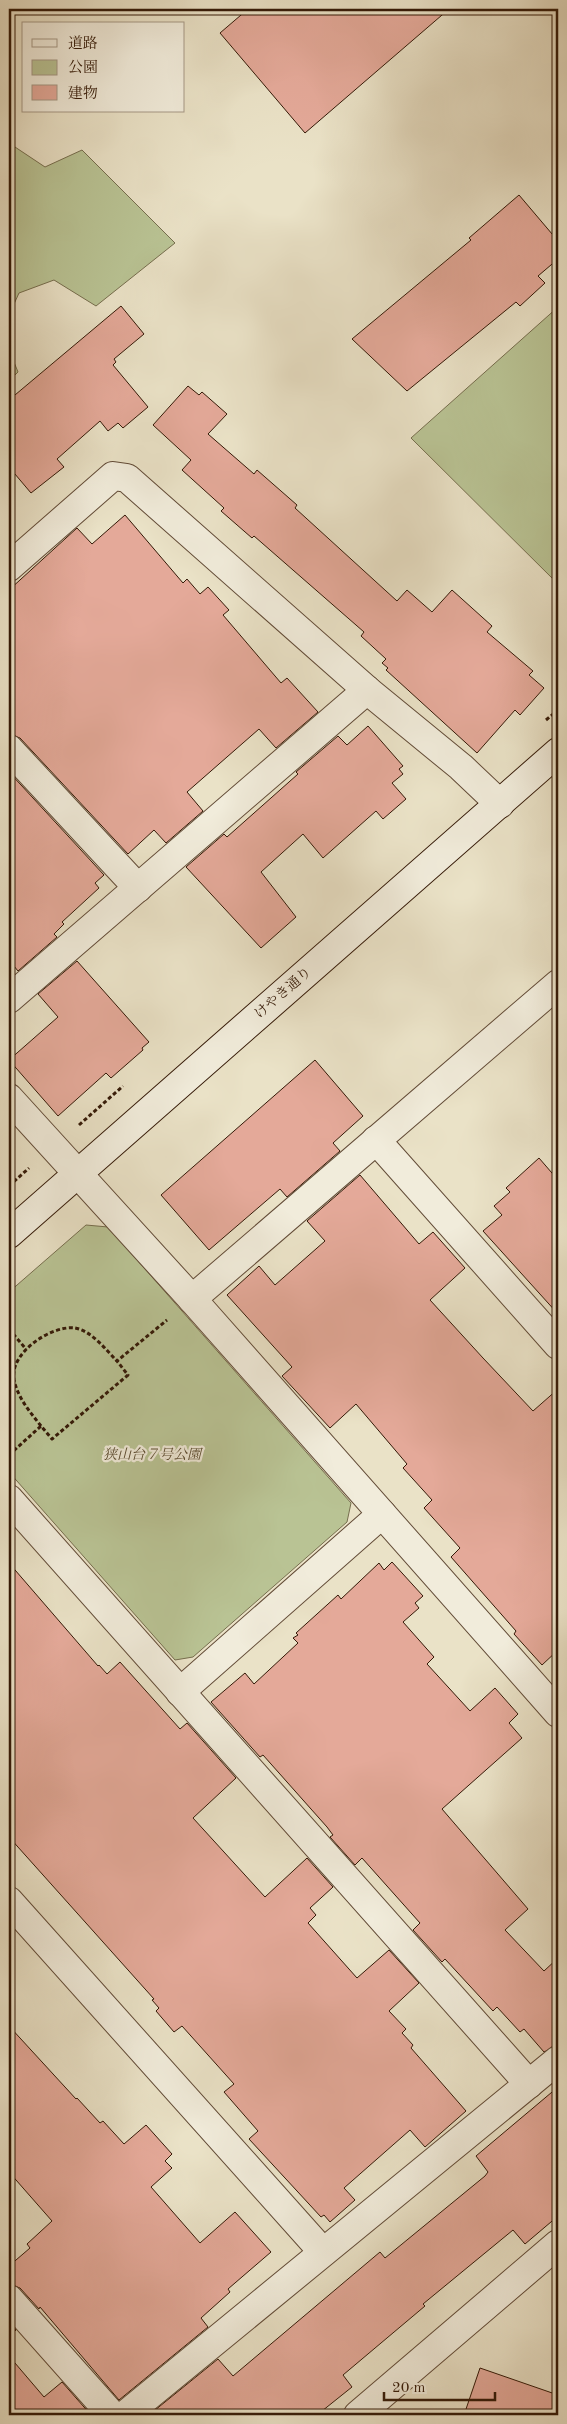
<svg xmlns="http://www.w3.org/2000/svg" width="567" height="2424" viewBox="0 0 567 2424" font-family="'Old Standard TT','Noto Serif JP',serif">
<rect width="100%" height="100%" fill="#eae2c7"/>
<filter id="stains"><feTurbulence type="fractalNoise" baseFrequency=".004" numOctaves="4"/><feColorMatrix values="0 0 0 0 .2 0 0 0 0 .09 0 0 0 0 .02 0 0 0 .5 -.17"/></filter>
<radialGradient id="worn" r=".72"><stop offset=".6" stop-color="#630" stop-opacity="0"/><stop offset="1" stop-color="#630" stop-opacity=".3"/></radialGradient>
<g fill="#b9c394" stroke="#766e4e">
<polygon points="9,143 45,167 82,150 175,243 96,306 54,280 19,293 9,315"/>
<polygon points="558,307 558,584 411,438"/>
<polygon points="9,350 18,372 9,381"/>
<polygon points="86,1225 108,1227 351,1503 347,1522 193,1657 175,1660 9,1472 9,1292"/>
</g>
<g fill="#e4a999" stroke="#341907">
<polygon points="248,9 449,9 305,133 220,33"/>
<polygon points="519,195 558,241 558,259 538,276 545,283 520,306 516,302 407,391 352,339 471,240 469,238"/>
<polygon points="121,306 144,334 114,359 116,362 113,365 148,407 123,428 118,423 108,431 100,421 57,459 64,467 31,493 9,467 9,400"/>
<polygon points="188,386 199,395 202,392 227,414 208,434 254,474 257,470 297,505 295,508 397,601 407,590 432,612 452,590 492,626 487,632 533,671 529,675 544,688 520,715 515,710 477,753 386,670 388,668 382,663 386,659 361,636 364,632 254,536 252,538 221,511 224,508 182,470 191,460 153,425"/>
<polygon points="125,515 183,583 187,579 200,594 208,587 229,610 223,615 281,683 287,678 318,712 276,748 259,729 187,792 203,811 166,843 154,830 128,854 20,738 9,734 9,590 77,528 92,544"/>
<polygon points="368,726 403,766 399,769 403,774 392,783 406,799 383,819 376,811 323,858 303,834 261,872 296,917 261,948 186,867 224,834 227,837 298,774 296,772 338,736 347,745"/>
<polygon points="9,772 104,875 95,883 99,888 62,922 64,924 54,934 57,937 18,971 9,960"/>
<polygon points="77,961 149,1042 142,1048 143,1050 111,1078 106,1073 58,1116 9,1060 58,1017 38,994"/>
<polygon points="315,1060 363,1116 333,1143 340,1151 287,1197 280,1189 209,1250 161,1195"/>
<polygon points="539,1158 558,1180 558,1314 483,1231 502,1215 494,1206 510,1192 506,1188"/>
<polygon points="360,1175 419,1244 433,1232 465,1268 430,1300 483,1358 533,1411 558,1389 558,1650 542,1665 514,1634 516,1631 451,1557 460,1548 424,1508 432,1500 403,1468 407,1464 356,1404 330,1428 282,1376 292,1367 227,1295 259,1266 275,1285 325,1241 307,1221"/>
<polygon points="392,1562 423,1596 415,1603 419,1608 403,1622 434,1657 427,1664 470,1711 495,1688 518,1714 509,1723 522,1738 442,1809 528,1909 505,1930 544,1971 558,1958 558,2045 544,2052 524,2029 520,2032 497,2007 493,2011 445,1959 442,1962 413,1930 420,1923 362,1858 355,1865 330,1837 333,1835 327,1827 263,1755 260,1757 211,1702 245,1673 254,1684 298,1643 293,1638 298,1635 296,1633 338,1595 341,1599 379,1563 384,1570"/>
<polygon points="9,1563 98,1666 99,1665 107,1674 120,1662 180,1729 187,1723 236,1778 193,1818 265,1897 307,1858 333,1887 310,1908 316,1915 308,1923 357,1978 389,1950 419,1983 389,2011 406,2029 402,2033 413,2045 411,2048 466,2111 425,2147 410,2130 344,2188 355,2200 330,2222 324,2215 321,2217 249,2139 258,2131 224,2092 234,2084 182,2026 174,2032 156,2011 159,2008 152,2000 154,1999 9,1837"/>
<polygon points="9,2026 76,2099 77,2098 100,2123 103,2121 124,2144 146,2125 172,2154 165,2161 172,2168 151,2187 200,2243 235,2212 271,2252 228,2289 230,2292 201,2318 208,2327 119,2400 40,2307 39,2309 20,2288 9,2284 9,2266 30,2248 27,2244 52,2221 9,2172"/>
<polygon points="558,2087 558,2216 525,2244 513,2230 423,2304 425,2306 343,2375 352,2387 317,2415 149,2415 218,2359 233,2376 380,2252 385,2258 485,2176 488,2172 476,2156"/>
<polygon points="9,2322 16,2330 9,2337"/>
<polygon points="9,2356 44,2397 62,2382 91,2415 9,2415"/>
<polygon points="480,2368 558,2395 558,2415 464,2415"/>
</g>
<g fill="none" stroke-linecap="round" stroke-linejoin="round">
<defs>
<g id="street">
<polyline points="9,567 113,476 127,478 367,690 461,767 500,804"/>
<polyline points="9,749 138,888"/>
<polyline points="9,999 367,690"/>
<polyline points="9,1098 192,1299 558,1713"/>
<polyline points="376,1140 558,1345"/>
<polyline points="192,1299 558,984"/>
<polyline points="9,1499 529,2084"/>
<polyline points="180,1692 382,1514"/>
<polyline points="9,1901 323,2252"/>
<polyline points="9,2299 112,2415"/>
<polyline points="125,2415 558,2060"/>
<polyline points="358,2415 558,2244"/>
</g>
<polyline id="secondary" points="9,1234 558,752"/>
</defs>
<use href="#street" stroke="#624b37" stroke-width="30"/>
<use href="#secondary" stroke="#341907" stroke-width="30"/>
<g stroke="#341907" stroke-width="3" stroke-dasharray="4 2.5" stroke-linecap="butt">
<polyline points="546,720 558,710"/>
<polyline points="79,1125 123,1086"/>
<polyline points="9,1186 29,1168"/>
<polyline points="9,1329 26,1349"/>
<path d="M41,1426c-11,-14 -23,-28 -27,-46 -5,-27 37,-55 61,-52 17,3 31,22 42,33"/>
<polyline points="9,1455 41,1426 52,1439 128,1375 117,1361 167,1320"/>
</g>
<use href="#street" stroke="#f1ecdb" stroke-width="28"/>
<use href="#secondary" stroke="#f1ecdb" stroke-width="28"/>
</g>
<g text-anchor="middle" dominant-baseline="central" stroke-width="4.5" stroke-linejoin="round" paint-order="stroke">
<g font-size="14" fill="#341907" stroke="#f1ecdb">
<text transform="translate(283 993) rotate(-41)">けやき通り</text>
</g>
<g font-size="14" font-style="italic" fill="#5c4c31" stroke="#f1ecdb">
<text x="152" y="1455">狭山台７号公園</text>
</g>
</g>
<rect width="567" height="2424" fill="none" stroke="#eae2c7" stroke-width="30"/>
<rect x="10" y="10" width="547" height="2404" fill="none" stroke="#341907" stroke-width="2.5"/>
<rect x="15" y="15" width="537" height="2394" fill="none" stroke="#341907"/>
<rect x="22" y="22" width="162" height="90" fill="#f1ecdb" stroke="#a59886"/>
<rect x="32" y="39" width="25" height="8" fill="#f1ecdb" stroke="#a59886"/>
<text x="68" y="48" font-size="15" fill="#341907">道路</text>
<rect x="32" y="60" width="25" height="15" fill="#b9c394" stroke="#a59886"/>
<text x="68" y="72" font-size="15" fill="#341907">公園</text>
<rect x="32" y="85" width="25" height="15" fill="#e4a999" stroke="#a59886"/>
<text x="68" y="98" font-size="15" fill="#341907">建物</text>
<path d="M384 2392v8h111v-8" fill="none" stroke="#341907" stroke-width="2.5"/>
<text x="392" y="2392" font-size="15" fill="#341907" stroke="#f1ecdb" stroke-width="4" paint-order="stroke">20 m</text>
<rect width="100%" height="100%" filter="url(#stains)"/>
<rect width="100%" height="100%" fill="url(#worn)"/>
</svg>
